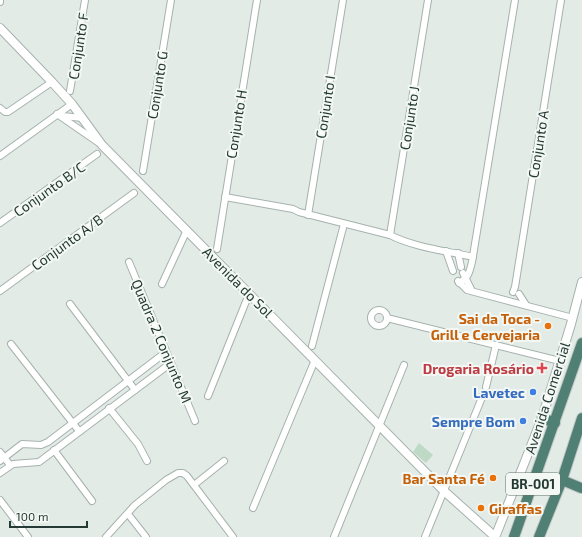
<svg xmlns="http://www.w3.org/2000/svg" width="582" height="537" viewBox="0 0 582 537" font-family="'Exo 2',sans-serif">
<rect width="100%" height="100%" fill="#e3ebe7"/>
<polygon fill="#bedac6" points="419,443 433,455 426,463 413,452"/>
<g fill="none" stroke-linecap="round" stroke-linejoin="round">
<defs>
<g id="minor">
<polyline points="0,2 0,0"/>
<polyline points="70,91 85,0"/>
<polyline points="0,108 5,112 8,112 52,82"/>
<polyline points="57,114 99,143"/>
<polyline points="62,116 83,118"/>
<polyline points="0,156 72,104"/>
<polyline points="143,171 171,0"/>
<path d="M225,197l68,12 6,3 91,23c23,12 57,16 83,22"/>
<polyline points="308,215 343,0"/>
<polyline points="0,223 97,154"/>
<polyline points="390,235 428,0"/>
<polyline points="217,249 257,0"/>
<polyline points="446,251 453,271"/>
<polyline points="458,253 461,267"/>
<polyline points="129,262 195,421"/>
<polyline points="463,273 472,291"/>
<polyline points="458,281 467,290 573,318"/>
<path d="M459,283c10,-6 10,-10 13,-21l43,-262"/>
<polyline points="162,284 187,230"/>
<polyline points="0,291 134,193"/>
<polyline points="513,292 515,287 561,0"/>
<polyline points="519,294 526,305"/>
<polyline points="70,304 135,390"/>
<circle cx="379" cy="318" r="8"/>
<polyline points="387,318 560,361"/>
<polyline points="11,344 79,431"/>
<polyline points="312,346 344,224"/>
<polyline points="486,387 496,345"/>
<polyline points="208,396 249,294"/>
<polyline points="109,408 138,444 147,461"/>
<polyline points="54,450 92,501"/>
<polyline points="0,452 10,465"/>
<polyline points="0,461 22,444 41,445 48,442 166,352"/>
<polyline points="0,473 13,464 39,462 171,363"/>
<polyline points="194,485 224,461"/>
<polyline points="0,500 28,537"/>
<polyline points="253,508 315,360"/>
<polyline points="128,514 146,537"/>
<polyline points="106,537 135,505 166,480 178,473 183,473 187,476 233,537"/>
<polyline points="334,537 404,365"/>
<polyline points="425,537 483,395"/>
</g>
<g id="tertiary">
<polyline points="0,28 52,82 72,104 102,145 444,491 492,534"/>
<polyline points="496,535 542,418 571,324 582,282"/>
</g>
<g id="trunk">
<polyline points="542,418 555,423"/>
<polyline points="562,480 581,488"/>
<polyline points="514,537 582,343"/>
<polyline points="539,537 562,480 582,418"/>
</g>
</defs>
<use href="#minor" stroke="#a6b2ae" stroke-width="8"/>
<use href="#tertiary" stroke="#a6b2ae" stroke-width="10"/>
<use href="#trunk" stroke="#c2c8c6" stroke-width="12"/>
<use href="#minor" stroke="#fff" stroke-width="6"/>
<use href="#tertiary" stroke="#fff" stroke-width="8"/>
<use href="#trunk" stroke="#507f74" stroke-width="10"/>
</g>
<g fill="#e8710a" stroke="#f3f8f5" stroke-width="1.5">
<circle cx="548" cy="326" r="4"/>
<circle cx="493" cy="478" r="4"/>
<circle cx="481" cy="508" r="4"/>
</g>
<path fill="#e0444e" stroke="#f3f8f5" stroke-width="1.5" d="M540 362h4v4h4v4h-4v4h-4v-4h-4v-4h4z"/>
<g fill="#3f7fe0" stroke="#f3f8f5" stroke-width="1.5">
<circle cx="533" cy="392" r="4"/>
<circle cx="523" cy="421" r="4"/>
</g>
<g text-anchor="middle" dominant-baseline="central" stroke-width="4" stroke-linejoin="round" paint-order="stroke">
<rect fill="#f3f8f5" stroke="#63736e" stroke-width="1" x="506" y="473" width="54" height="22" rx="3"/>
<g font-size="13" font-weight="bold" fill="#253a34">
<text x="533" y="484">BR-001</text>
</g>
<g font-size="14" fill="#253a34" stroke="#f3f8f5">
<text transform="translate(78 46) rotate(-81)">Conjunto F</text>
<text transform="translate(157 85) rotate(-81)">Conjunto G</text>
<text transform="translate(325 107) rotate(-81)">Conjunto I</text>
<text transform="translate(409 118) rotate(-81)">Conjunto J</text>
<text transform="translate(236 124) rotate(-81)">Conjunto H</text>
<text transform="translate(538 144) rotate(-81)">Conjunto A</text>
<text transform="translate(49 189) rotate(-35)">Conjunto B/C</text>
<text transform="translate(67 242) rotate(-36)">Conjunto A/B</text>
<text transform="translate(238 282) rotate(45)">Avenida do Sol</text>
<text transform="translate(162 341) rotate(67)">Quadra 2 Conjunto M</text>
<text transform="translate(547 398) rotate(-72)">Avenida Comercial</text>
</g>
<g font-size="14" font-weight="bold" fill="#c56008" stroke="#f3f8f5" text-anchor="end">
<text x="540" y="318">Sai da Toca -<tspan x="540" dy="16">Grill e Cervejaria</tspan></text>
<text x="485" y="478">Bar Santa Fé</text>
<text x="489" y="508" text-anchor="start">Giraffas</text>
</g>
<g font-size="14" font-weight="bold" fill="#be3a42" stroke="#f3f8f5" text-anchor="end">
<text x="534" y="368">Drogaria Rosário</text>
</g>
<g font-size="14" font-weight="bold" fill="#366cbe" stroke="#f3f8f5" text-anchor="end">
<text x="525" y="392">Lavetec</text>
<text x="515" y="421">Sempre Bom</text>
</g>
</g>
<path d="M10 521v6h77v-6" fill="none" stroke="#253a34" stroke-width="2"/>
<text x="16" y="521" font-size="12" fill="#253a34" stroke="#f3f8f5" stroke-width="3" paint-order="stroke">100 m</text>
</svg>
